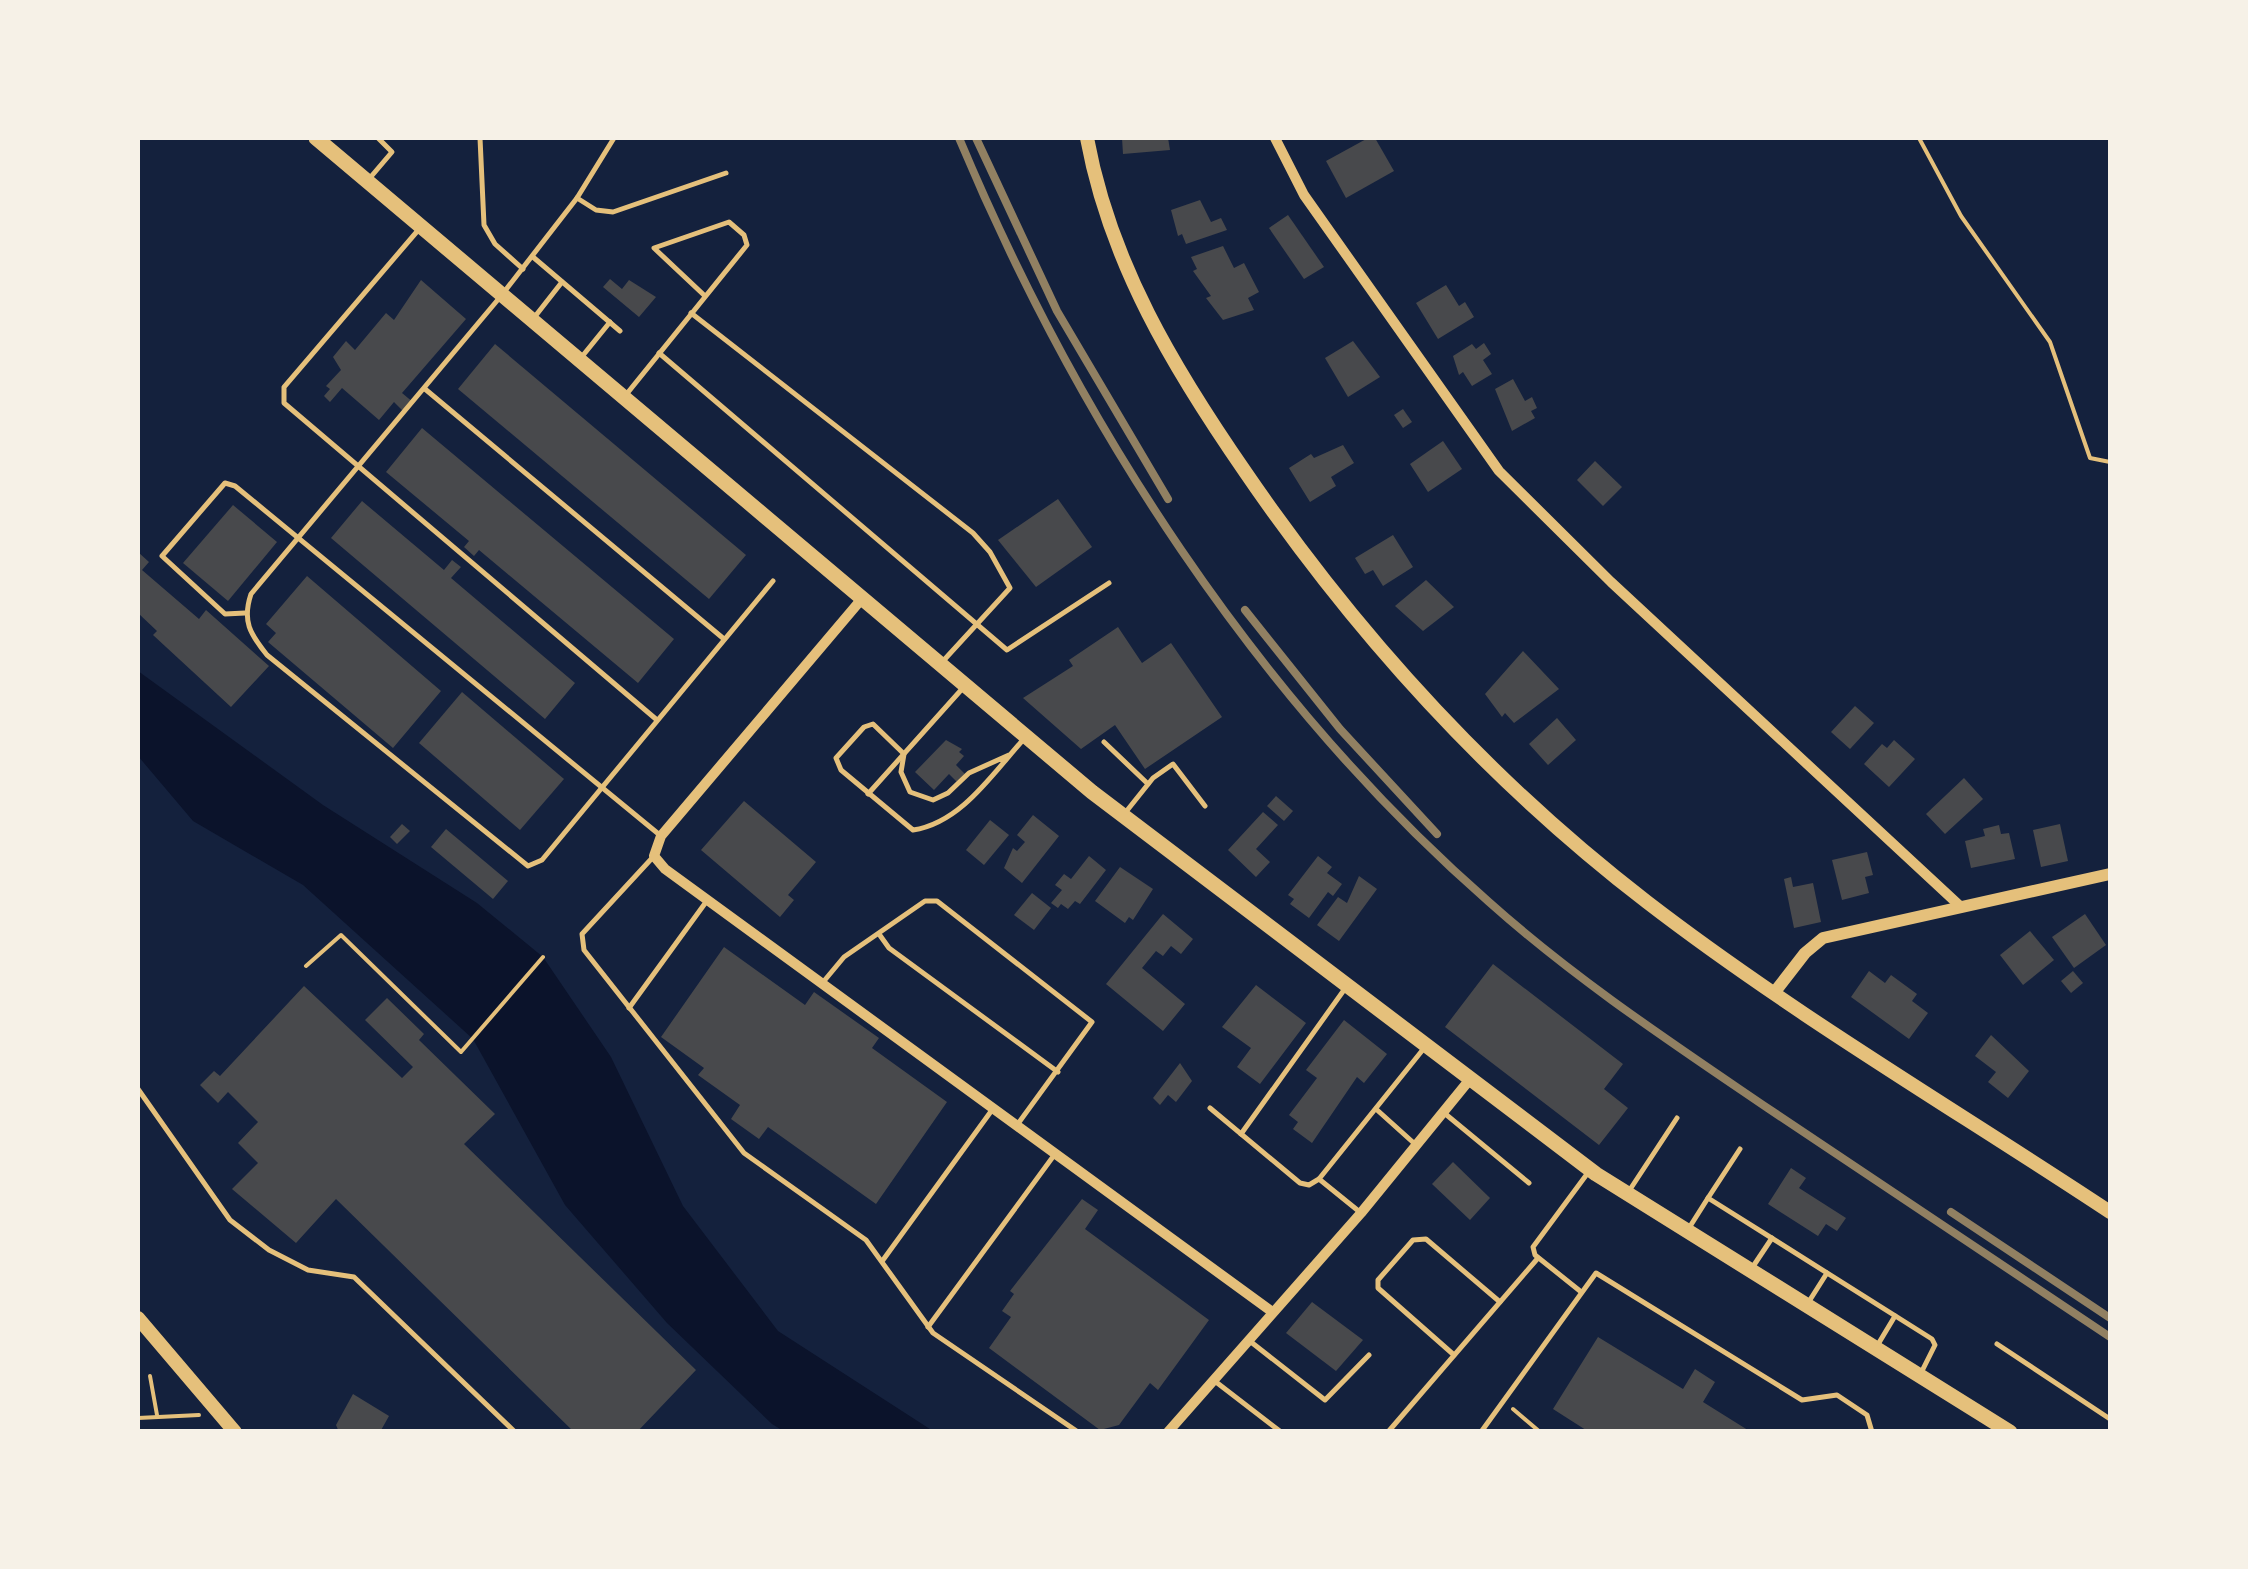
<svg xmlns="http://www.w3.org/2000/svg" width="2248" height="1569" viewBox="0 0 2248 1569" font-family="'Titillium Web',sans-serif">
<rect width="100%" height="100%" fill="#14213d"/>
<polygon fill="#0b132b" points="138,671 323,805 477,903 543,957 611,1057 683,1206 778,1331 933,1431 785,1432 772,1424 667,1323 565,1205 473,1039 303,885 193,821 138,756"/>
<g fill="#48494c">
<polygon points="1122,138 1168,138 1170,150 1123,154"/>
<polygon points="1368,138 1375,138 1394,171 1346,198 1326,161"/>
<polygon points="1200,200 1211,222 1221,218 1227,230 1186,244 1182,234 1178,236 1171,210"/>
<polygon points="1288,215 1324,267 1304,279 1269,228"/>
<polygon points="1223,246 1234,268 1244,263 1259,292 1248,298 1254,310 1223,320 1206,298 1211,296 1193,271 1197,269 1191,257"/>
<polygon points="610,279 622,289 629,280 656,297 639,317 603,287"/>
<polygon points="421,280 466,319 402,393 414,403 405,413 394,402 379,420 342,388 330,402 324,396 330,389 326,386 341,370 333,357 346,341 355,350 386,313 394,320"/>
<polygon points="1446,285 1459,306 1465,302 1474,317 1438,339 1416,303"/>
<polygon points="1353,341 1380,377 1348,397 1325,358"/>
<polygon points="1484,343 1491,354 1483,360 1492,374 1472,386 1463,372 1459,375 1453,356 1472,344 1476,349"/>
<polygon points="495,344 746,555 709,599 458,389"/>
<polygon points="1513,379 1525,401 1532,397 1537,408 1531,411 1535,418 1512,431 1495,389"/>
<polygon points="1403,409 1412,422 1403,428 1394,415"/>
<polygon points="422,428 674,639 638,683 479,550 474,556 464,547 469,541 386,472"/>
<polygon points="1443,441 1462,469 1428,492 1410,464"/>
<polygon points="1343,445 1354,463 1331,477 1336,486 1310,502 1289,468 1311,454 1314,458"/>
<polygon points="1595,461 1622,487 1603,506 1577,480"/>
<polygon points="1058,499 1092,547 1036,587 998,540"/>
<polygon points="362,501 444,570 452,560 461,567 451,578 575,683 545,719 331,538"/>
<polygon points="233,505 277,542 228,601 183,563"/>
<polygon points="1393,535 1413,567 1383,586 1373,570 1365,574 1355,558"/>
<polygon points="138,552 149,562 142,570 199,619 206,610 269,666 231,707 153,635 157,631 138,613"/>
<polygon points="307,576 441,691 393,748 268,642 276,633 266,624"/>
<polygon points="1426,580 1454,607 1423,631 1395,606"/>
<polygon points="1118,627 1142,663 1171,643 1222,717 1145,769 1115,725 1081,749 1023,698 1073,666 1069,660"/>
<polygon points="1523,651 1559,689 1514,723 1505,713 1502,717 1485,694"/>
<polygon points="462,692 564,779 520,830 419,743"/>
<polygon points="1855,706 1874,723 1850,749 1831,732"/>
<polygon points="1557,718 1576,740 1548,765 1529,744"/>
<polygon points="946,740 962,749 959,752 964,756 956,765 965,774 957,782 949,774 934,790 915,772"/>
<polygon points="1894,740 1915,759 1889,787 1864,764 1882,744 1887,748"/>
<polygon points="1964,778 1983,799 1945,834 1926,814"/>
<polygon points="1276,796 1293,811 1284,821 1267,806"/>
<polygon points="744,801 816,862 788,895 794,900 780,917 701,850"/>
<polygon points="1263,812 1278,825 1256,849 1270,862 1256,877 1228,850"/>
<polygon points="1033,815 1059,836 1022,883 1004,868 1013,848 1017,851 1025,842 1017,835"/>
<polygon points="990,820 1009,835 984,865 966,850"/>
<polygon points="402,824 410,831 397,844 390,837"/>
<polygon points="2060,824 2068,861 2041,867 2033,830"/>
<polygon points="1999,825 2001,834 2009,833 2015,859 1971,868 1965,841 1985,836 1983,829"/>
<polygon points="446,829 508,881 493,899 431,847"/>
<polygon points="1867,852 1873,875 1865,877 1869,893 1842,900 1832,860"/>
<polygon points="1089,856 1106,870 1080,904 1075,901 1068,909 1061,904 1058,908 1051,903 1062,890 1055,885 1064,874 1071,879"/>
<polygon points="1318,856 1332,867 1327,873 1342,884 1333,896 1328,892 1309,918 1290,904 1294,899 1288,895"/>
<polygon points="1120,867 1153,889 1133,920 1129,917 1125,923 1095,901"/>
<polygon points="1359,876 1377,889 1339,941 1317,925 1338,897 1347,903"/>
<polygon points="1791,877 1793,887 1813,883 1821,922 1794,928 1784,879"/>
<polygon points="1032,893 1051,908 1034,930 1014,915"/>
<polygon points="1163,914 1193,939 1181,954 1171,946 1163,956 1156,951 1142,968 1185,1004 1163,1031 1106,984"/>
<polygon points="2085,914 2106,945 2074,968 2052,937"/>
<polygon points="2030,931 2054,960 2023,985 2000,955"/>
<polygon points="724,947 805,1005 814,992 879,1038 872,1048 947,1102 876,1204 768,1127 759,1139 731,1119 740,1105 698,1075 704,1068 661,1037"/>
<polygon points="1493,964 1623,1064 1604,1089 1628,1108 1599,1145 1445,1027"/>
<polygon points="1869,971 1885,983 1891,975 1917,994 1912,1001 1928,1013 1909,1039 1851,997"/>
<polygon points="2073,971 2083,983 2071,993 2061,981"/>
<polygon points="1256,985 1306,1023 1260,1084 1237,1067 1251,1048 1222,1027"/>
<polygon points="304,986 402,1078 413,1067 365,1020 387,998 424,1034 419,1040 495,1114 464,1144 696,1370 637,1432 574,1432 336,1199 296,1243 232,1189 258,1163 238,1143 258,1122 228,1092 218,1103 200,1085 214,1071 220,1076"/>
<polygon points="1344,1020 1387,1054 1364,1083 1357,1077 1312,1143 1293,1129 1298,1122 1289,1115 1317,1078 1306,1070"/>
<polygon points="1991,1035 2029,1071 2008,1098 1988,1082 1996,1072 1975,1056"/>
<polygon points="1180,1063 1192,1081 1176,1102 1168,1095 1160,1105 1153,1098"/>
<polygon points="1453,1162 1490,1198 1470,1220 1432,1184"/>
<polygon points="1791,1168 1806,1178 1799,1188 1846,1218 1837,1231 1826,1224 1818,1236 1768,1204"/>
<polygon points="1082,1199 1098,1210 1085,1229 1209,1320 1158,1390 1150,1383 1119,1425 1100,1430 989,1348 1011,1317 1002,1311 1014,1294 1010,1291"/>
<polygon points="1312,1302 1363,1340 1336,1371 1286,1333"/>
<polygon points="1598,1337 1683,1389 1695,1369 1715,1382 1703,1402 1751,1432 1589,1432 1553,1409"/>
<polygon points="353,1394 389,1416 380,1432 339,1432 336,1425"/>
</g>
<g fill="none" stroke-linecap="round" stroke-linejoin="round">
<g stroke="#e5c07b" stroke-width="4">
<polyline points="1919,138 1961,216 2050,342 2090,458 2110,462"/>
<polyline points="306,966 341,935 461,1052 543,957"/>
<polyline points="150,1376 157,1415"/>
<polyline points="1513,1409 1540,1432"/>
<polyline points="138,1418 199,1415"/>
</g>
<g stroke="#e5c07b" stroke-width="5">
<polyline points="480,138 484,225 495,244 523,269"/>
<path d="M614,138l-37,60 -76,98 -250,298c-9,27 -1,40 16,61l261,211 14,-6 231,-279"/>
<polyline points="369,179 392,152 378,138"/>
<polyline points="577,198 596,210 613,212 726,173"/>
<polyline points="420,228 284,387 284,403 657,720"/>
<polyline points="533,257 620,331"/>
<polyline points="691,313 973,533 990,552 1010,588 944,660"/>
<polyline points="533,319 562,282"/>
<polyline points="659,353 1007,650 1109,583"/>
<polyline points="580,359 610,322"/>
<polyline points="425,389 724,639"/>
<polyline points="625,396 747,245 744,235 729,222 654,248 705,296"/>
<polyline points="245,613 225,614 162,556 225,483 235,486 661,836"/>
<polyline points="1104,742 1148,784"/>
<path d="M1009,755l-40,18 -21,20 -15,7 -23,-8 -9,-20 3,-18 -31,-30 -9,3 -28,31 5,12 72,60c48,-7 80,-57 110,-90"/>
<polyline points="868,794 962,689"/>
<polyline points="1125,813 1153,778 1173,764 1205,806"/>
<polyline points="654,856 582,934 584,950 744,1153 866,1240 933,1333 1078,1432"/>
<polyline points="879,934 889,948 1058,1072"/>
<polyline points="824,981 844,957 925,901 937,901 1092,1022 1017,1125"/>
<polyline points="629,1008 706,902"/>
<polyline points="138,1089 230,1220 269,1250 308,1270 354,1277 515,1432"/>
<polyline points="1210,1108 1300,1183 1309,1185 1319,1179"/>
<polyline points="1376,1109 1416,1145"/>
<polyline points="1443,1112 1529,1183"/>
<polyline points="1241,1134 1344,990"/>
<polyline points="1629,1191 1677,1118"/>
<polyline points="1708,1198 1740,1149"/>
<polyline points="1361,1213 1319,1179 1425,1047"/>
<polyline points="1689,1228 1708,1198 1932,1339 1935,1345 1921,1373"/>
<polyline points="883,1260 992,1110"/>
<polyline points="1752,1268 1772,1238"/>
<polyline points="1580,1291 1535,1255 1533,1247 1590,1170"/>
<polyline points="1808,1303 1827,1273"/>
<polyline points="928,1327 1055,1154"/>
<polyline points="1251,1342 1325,1400 1369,1355"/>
<polyline points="1997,1344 2110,1419"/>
<polyline points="1877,1346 1895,1316"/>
<polyline points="1454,1355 1378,1288 1378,1280 1413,1240 1426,1239 1500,1302"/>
<polyline points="1216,1382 1281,1432"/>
<polyline points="1388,1432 1538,1258"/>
<polyline points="1481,1432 1596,1273 1802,1400 1837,1395 1867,1415 1872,1432"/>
</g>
<g stroke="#e5c07b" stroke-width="10">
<polyline points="1275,138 1304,195 1499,471 1611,582 1960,906"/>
<polyline points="860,601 661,836 654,856 665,869 1271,1311"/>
<polyline points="1168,1432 1361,1213 1471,1078"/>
</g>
<polyline stroke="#e5c07b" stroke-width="12" points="1774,993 1805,953 1823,938 2110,874"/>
<g stroke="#e5c07b" stroke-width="14">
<path d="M1087,138c23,125 87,231 159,335 111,162 245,309 401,429 147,113 309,208 463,310"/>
<polyline points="138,1318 235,1432"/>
</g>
<polyline stroke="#e5c07b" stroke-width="15" points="316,138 1092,792 1596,1174 2010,1432"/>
<g stroke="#918062" stroke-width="8">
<path d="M959,138c119,284 297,560 530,764 85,76 180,139 274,203 115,78 232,154 347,232"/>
<polyline points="976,138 1057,311 1168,499"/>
<polyline points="1245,610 1340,729 1437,834"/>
<polyline points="1951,1212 2110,1318"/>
</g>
</g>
<rect width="2248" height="1569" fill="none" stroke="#f6f1e7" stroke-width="280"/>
</svg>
